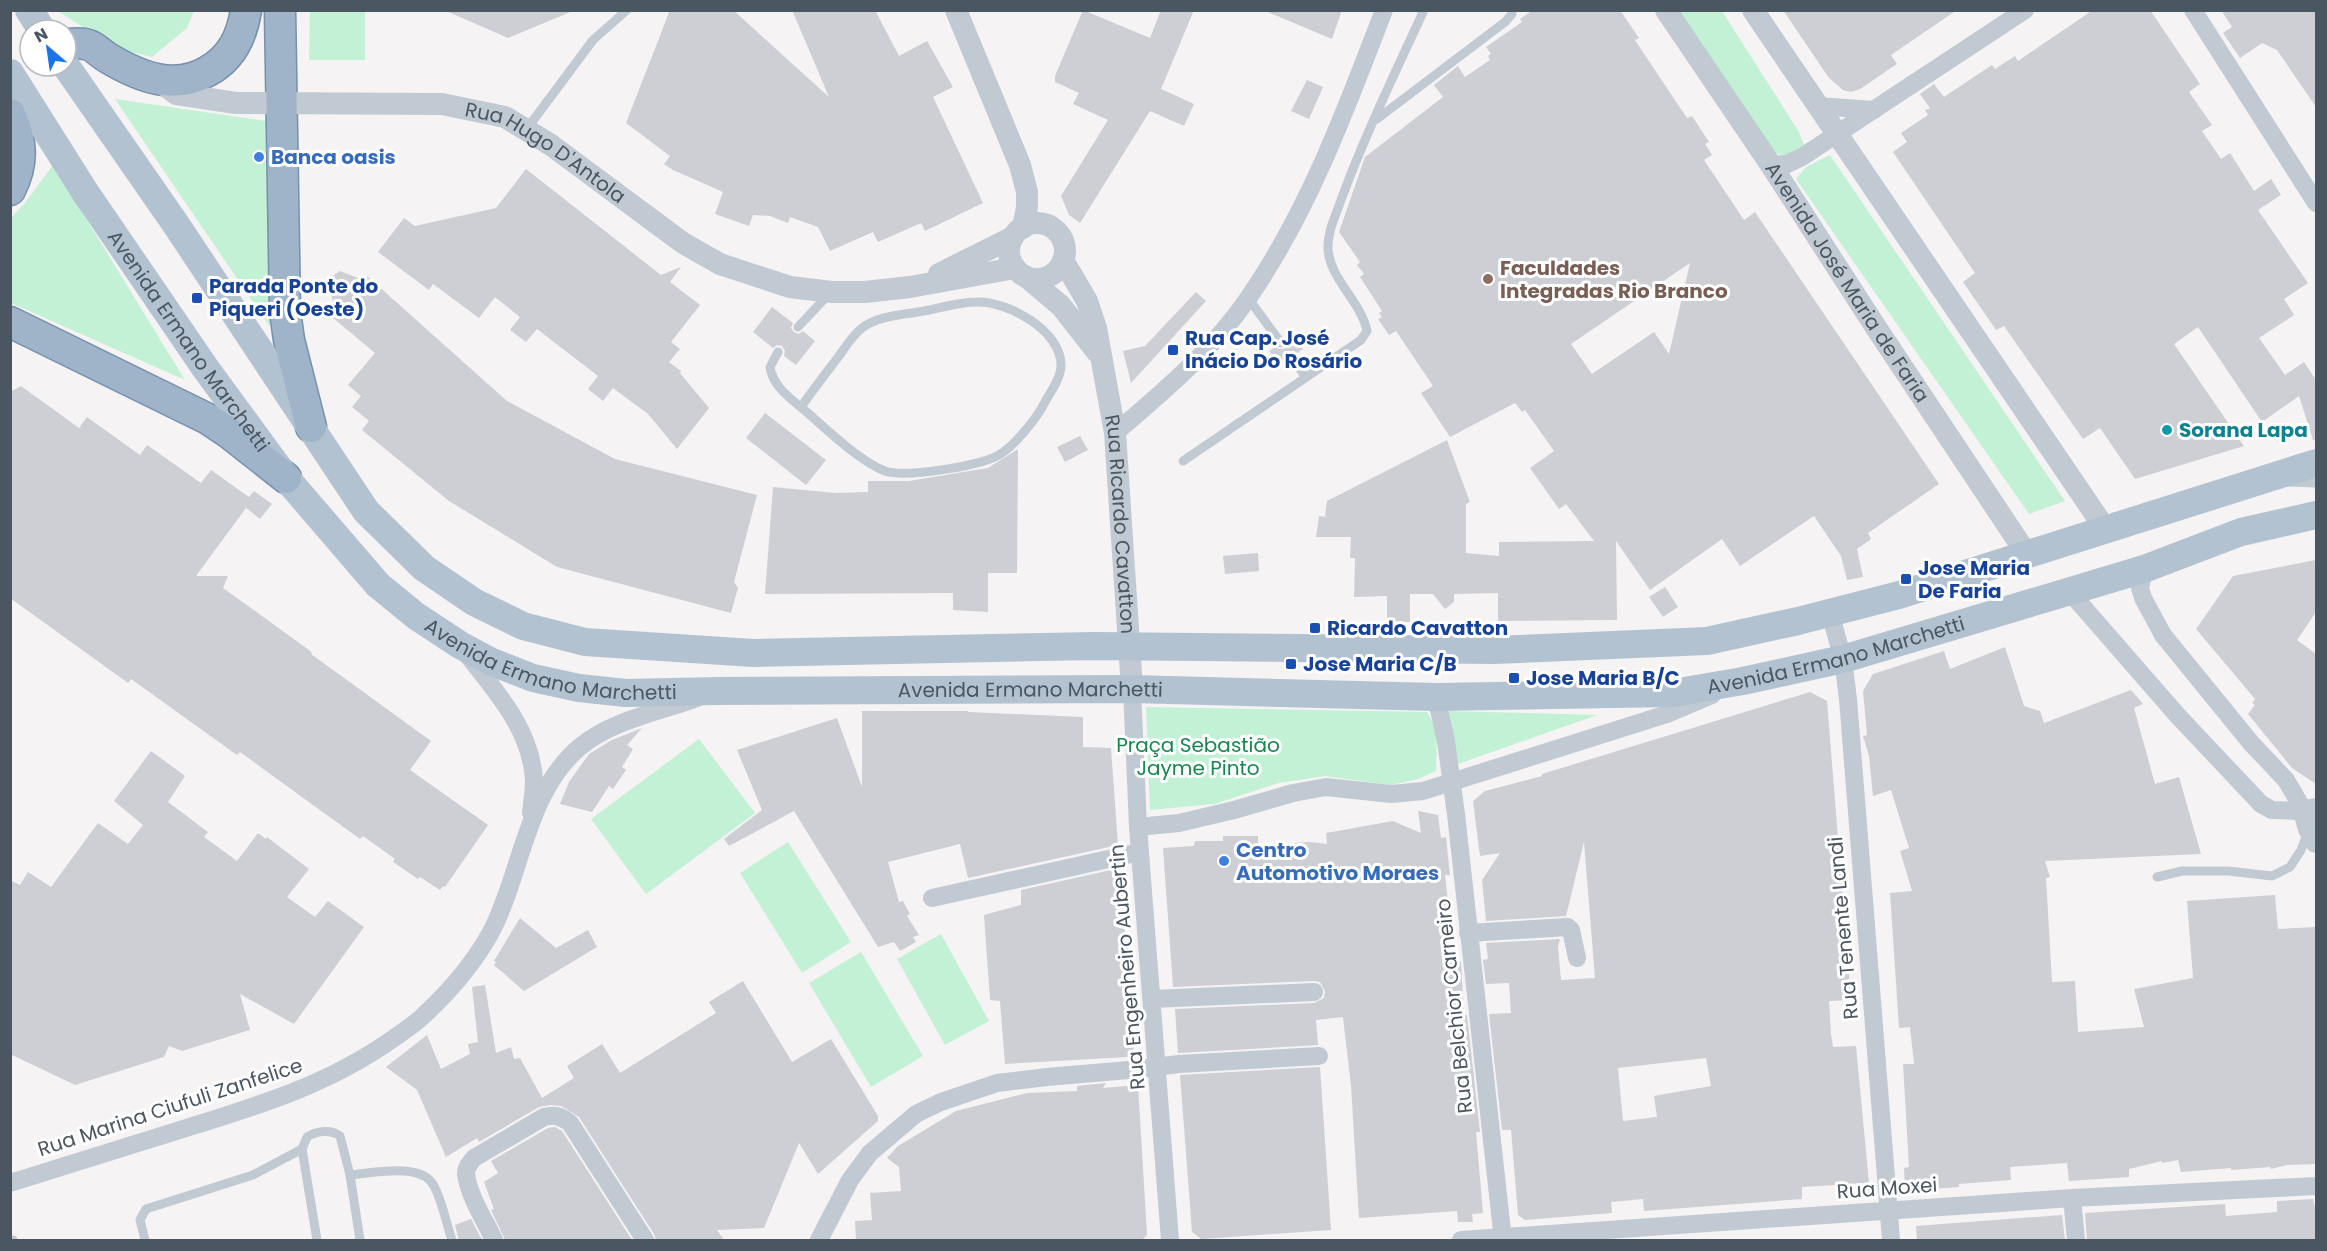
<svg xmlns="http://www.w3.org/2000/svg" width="2327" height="1251" viewBox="0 0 2327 1251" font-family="Poppins,sans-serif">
<rect width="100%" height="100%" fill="#f5f3f3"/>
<g fill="#c3f1d5">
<polygon points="58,11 194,11 187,28 152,57 115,48"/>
<polygon points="310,11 365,11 365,60 309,60"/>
<polygon points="1675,11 1722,11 1799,132 1805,147 1785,156 1769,151"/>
<polygon points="115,99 266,121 270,327"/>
<polygon points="1830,155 2065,501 2029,514 1796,179 1806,167"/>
<polygon points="53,165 185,380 11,303 11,218 25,203"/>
<polygon points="1146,707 1427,712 1437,730 1436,771 1418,779 1390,785 1325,776 1278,783 1215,804 1150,810"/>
<polygon points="1448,711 1597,715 1458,764"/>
<polygon points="699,739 755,813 646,894 591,819"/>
<polygon points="788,842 851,942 802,973 740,873"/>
<polygon points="941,934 989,1021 945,1045 897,959"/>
<polygon points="861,952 923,1056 871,1087 809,983"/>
</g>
<g fill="#cdcfd5" fill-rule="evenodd">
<polygon points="444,10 573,10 573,11 508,38"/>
<polygon points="670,10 733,10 829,97 792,10 875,10 899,56 927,41 953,87 933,97 983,203 925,231 921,223 878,242 873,232 830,251 818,227 790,217 788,223 770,216 753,215 749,226 715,214 723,192 673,170 664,164 670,156 626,123"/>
<polygon points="1083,10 1150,38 1161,10 1194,10 1161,89 1194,104 1184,126 1150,111 1080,223 1069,215 1061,196 1108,120 1073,104 1079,93 1055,82 1055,76"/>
<polygon points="1263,10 1342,10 1332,39"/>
<path d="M1533,10h87l19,28 -4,2 52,78 5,-2 17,26 -4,2 7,11 -8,5 40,60 11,-8 184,272 -71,49 3,6 -14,10 6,28 -16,3 -6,-24 -27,-40 -74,50 -18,-27 -72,51 -34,-49 1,79 -119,1v-28l-44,1v8l-9,7 -12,-15h-23v28h-23v-26l-33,1 1,-39h-5l1,-21h-35l3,-21 6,1 2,-16 120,-61 23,62 -4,2v49l33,3v-14l95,-1 -28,-37 -7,5 -29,-41 24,-17 -29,-41 -3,2 -7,-9 -65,34 -29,-44 12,-7 -37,-55 -7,4 -11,-16 4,-2 -3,-4 3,-2 -22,-34 4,-3 -7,-9 3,-3 -21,-30 26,-75 78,-60 -9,-12 24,-19 7,11 25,-17 -2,-4 3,-2 -5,-7 36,-25 -2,-3zM1690,263l-21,91 -15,-22 -62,42 -21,-30z"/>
<polygon points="1783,10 1957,10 1891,55 1897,64 1860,89 1851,92 1843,90 1829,78"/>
<polygon points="2093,10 2150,10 2200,84 2189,92 2212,125 2202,131 2221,159 2230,153 2254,191 2271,179 2281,195 2258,210 2308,283 2284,299 2294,315 2259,338 2285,375 2304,362 2316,380 2316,440 2313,440 2299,396 2262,422 2198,327 2174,344 2244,446 2135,479 2100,428 2083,439 2004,326 1996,330 1963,282 1975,273 1893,152 1907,142 1901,133 1928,115 1925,110 1930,108 1920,94 1934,84 1944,97 1992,65 1995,69 2015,56 2018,61"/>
<polygon points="2221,10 2316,10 2316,107 2277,50 2262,43 2240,58 2223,33 2232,27"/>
<polygon points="1307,80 1323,87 1309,119 1291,111"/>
<polygon points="526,169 661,275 681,267 670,282 700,305 671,342 680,349 669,362 681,371 680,373 709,408 677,449 648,414 613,388 603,401 588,389 598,376 537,329 526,342 510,330 520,317 495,297 479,318 433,284 429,290 378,252 404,218 415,226 496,208"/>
<polygon points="340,271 363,280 367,276 507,401 615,459 757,495 734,582 738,588 731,613 557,567 449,501 362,430 369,421 352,407 361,396 348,385 375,353 332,317 335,312 328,279"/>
<polygon points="1196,292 1206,301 1131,383 1123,351 1145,346"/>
<polygon points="772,307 793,323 791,328 794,332 799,334 803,331 815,341 796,365 784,356 785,351 782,346 777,345 773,348 753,332"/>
<polygon points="1293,335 1303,349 1297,353 1293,351 1287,351 1285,355 1286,361 1279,366 1269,351 1275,347 1279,349 1284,349 1287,345 1286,339"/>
<polygon points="21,386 79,428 87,417 140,455 147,445 201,483 211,470 249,497 254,491 272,504 260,519 246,508 196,576 228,576 223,588 309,650 312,653 311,654 431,741 410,770 488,825 445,887 443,886 440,890 420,877 418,879 393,862 395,859 363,836 360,839 240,752 237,755 131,679 128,683 10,598 10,392"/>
<polygon points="765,413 826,460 806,485 746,438"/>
<polygon points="1080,436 1088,450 1065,462 1057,447"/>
<polygon points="1018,449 1017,573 988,573 988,612 953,610 953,593 765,594 773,487 835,493 868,492 868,481 909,481 988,468"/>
<polygon points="1258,553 1259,571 1225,574 1223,556"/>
<polygon points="2316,560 2316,612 2297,640 2316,654 2316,784 2292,768 2248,714 2255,705 2252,703 2255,699 2196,629 2233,576"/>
<polygon points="1665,587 1678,607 1663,617 1649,597"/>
<polygon points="2005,647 2024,706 2040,711 2044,723 2131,690 2143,704 2134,708 2155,784 2179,777 2201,854 2045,861 2050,877 2046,878 2052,982 2075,981 2078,1032 2144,1027 2134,989 2193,978 2187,901 2275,895 2278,929 2316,927 2316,1164 2287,1165 2271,1169 2270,1167 2231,1170 2231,1168 2181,1172 2178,1160 2162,1163 2162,1161 2129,1169 2129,1177 2069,1181 2067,1163 2010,1167 2011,1180 1959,1184 1959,1187 1920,1190 1917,1194 1905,1189 1904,1168 1909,1167 1903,1064 1914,1064 1910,1027 1899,1028 1890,893 1912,891 1900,851 1909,848 1891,790 1873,796 1869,756 1863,736 1867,735 1863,691 1873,674 1944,651 1950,669"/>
<path d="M1810,692l17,9 24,299 -22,1 2,33 2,13 23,-1 13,137 -67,4v12l-158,12 -1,-12 -32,3 1,11 -87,7 -7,-5 -7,-85h-9l-13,-116 22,-1 -2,-30 -23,1 -3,-24 5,-1 -2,-16 74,-4 -2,8 3,33 34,-2 -11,-136 -18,74 -80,5 -4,-41 18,-27 -20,3 -7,-55 12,-10 57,-15v-2zM1706,1058l5,28 -57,10 3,21 -34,4 -5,-53z"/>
<polygon points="862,711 968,711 968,712 1083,717 1083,747 1111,748 1118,845 968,878 960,844 888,862 899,902 903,901 910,914 907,916 919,935 913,937 916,942 900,951 894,942 878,947 794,811 729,846 724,839 762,810 737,750 837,718 862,787"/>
<polygon points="642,728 627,745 633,749 622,767 626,770 613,789 609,786 592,812 560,804 569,782 589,754 612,740"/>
<polygon points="151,751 185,776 168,802 208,832 204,837 237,861 258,833 266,839 267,837 309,869 287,897 315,917 328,901 364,927 294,1024 240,994 250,1030 182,1051 169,1046 164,1057 75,1085 10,1054 10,880 20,885 28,872 51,887 98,823 128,844 143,825 114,801"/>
<polygon points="1418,811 1438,815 1441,838 1446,837 1450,875 1445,875 1449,911 1446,911 1449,954 1457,954 1458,962 1461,961 1464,1015 1467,1015 1480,1132 1476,1132 1483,1213 1472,1214 1473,1222 1458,1222 1457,1211 1359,1218 1351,1086 1343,1017 1316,1020 1318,1045 1178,1053 1175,1009 1314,1003 1324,998 1325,991 1320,982 1314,981 1173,987 1163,848 1194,846 1195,841 1223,841 1223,836 1258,836 1258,845 1310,842 1327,844 1326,833 1393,821 1421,833"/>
<polygon points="1120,868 1134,1048 1127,1057 1005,1064 1000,1001 990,1000 984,915 1021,905 1021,890"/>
<polygon points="520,918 556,948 588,930 597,947 524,991 494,965 496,962 494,961"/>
<polygon points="743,981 792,1062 831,1039 878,1116 878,1121 818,1174 799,1143 764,1228 717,1230 724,1240 656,1240 654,1234 579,1117 561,1106 550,1105 539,1107 479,1142 477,1138 446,1157 417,1090 386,1067 427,1035 441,1069 470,1054 468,1044 478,1042 472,987 485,985 496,1053 511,1047 514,1059 520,1058 542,1098 574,1078 567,1066 602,1044 620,1073 716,1013 709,1002"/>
<polygon points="1320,1067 1331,1230 1201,1239 1192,1232 1180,1075"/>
<polygon points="1106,1083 1103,1088 1138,1085 1147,1235 1142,1240 856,1240 855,1221 872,1220 870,1193 901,1191 899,1167 887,1158 898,1146 918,1134 956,1111 1027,1093 1077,1091 1077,1086"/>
<polygon points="548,1128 555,1127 562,1131 632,1240 505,1240 491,1210 494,1209 484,1182 498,1173 491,1161"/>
<polygon points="2313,1199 2316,1213 2316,1240 2087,1240 2085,1213 2225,1204 2226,1216 2277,1212 2277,1201"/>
<polygon points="2062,1215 2065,1240 1917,1240 1916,1226"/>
<polygon points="471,1219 482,1240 459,1240 455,1225"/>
</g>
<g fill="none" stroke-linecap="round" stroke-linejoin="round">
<defs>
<g id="trunk">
<polyline points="280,10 285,311 289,340 311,427"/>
<path d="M66,44c6,0 13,-1 19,0 8,1 16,10 23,14 32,19 67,33 100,13 24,-13 34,-35 38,-61"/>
<path d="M10,114c12,27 14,49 0,76"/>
<polyline points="10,322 208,419 229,433 286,478"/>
</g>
</defs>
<use href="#trunk" stroke="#7690ad" stroke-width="33"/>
<g stroke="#c1cad2" stroke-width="9">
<polyline points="1377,119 1505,22 1512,14 1512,10"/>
<polyline points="526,130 593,40 627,10"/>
<polyline points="1248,298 1281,343"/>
<polyline points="798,327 830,293"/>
<path d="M778,352l-8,15c3,21 23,33 39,47 19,17 52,48 76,57 21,7 92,-5 112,-15 16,-8 40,-38 48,-54 6,-11 16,-24 16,-37 0,-35 -54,-64 -84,-63 -19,0 -40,7 -59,10 -18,3 -40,4 -56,16 -9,7 -16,18 -23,28 -13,17 -26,34 -38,51"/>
<polyline points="1291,357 1306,377"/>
<path d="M1183,461l178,-121 6,-9c-6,-30 -37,-51 -39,-82 -1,-17 8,-34 13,-49 24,-65 54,-127 83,-190"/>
<polyline points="2286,482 2316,483"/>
<polyline points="2157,877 2182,871 2228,871 2272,876 2290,867 2301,850 2307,834"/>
<path d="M350,1175c23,-2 72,-13 84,11 9,17 12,37 18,54"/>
<polyline points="10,1240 13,1240"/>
<polyline points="145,1240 140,1220 146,1209 253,1175 302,1149"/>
<path d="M317,1240l-15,-91 5,-12c9,-6 23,-8 33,-1l10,39 10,65"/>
</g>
<g stroke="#c1cad2" stroke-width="18">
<polyline points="2193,10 2316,203"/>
<polyline points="1817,106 1874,110"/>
<polyline points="1771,165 1787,164 1802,157 2025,10"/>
<path d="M1115,433c48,-41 98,-83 134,-136 60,-87 97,-188 135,-287"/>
<polyline points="2069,591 2178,716 2261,804 2272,810 2304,811 2286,780 2251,743 2163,635 2143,598 2140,588 2144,569"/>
<polyline points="1830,613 1843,659 1848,699 1891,1240"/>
<path d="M466,653c30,39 65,76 68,127 0,11 -2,22 -3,33"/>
<polyline points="1132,689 1138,827 1170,1240"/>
<polyline points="1436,697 1446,741 1456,814 1503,1240"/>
<polyline points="1138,827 1179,823 1234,810 1293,793 1326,787 1391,794 1423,791 1667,714 1712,695"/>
<polyline points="932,898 1140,852"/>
<polyline points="1468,933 1568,927 1571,930 1577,958"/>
<polyline points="1152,999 1314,992"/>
<path d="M10,1183c58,-18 116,-36 173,-54 77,-24 145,-44 211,-91 10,-7 21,-14 29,-22 26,-24 51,-53 68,-84 31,-59 35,-141 90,-186 32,-26 78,-34 116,-48"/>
<polyline points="2072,1198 2076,1240"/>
<path d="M494,1240c-9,-20 -25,-43 -28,-66 0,-7 4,-11 8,-16l70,-41c11,-3 16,-1 26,6l75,117"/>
<polyline points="819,1240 850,1180 870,1153 916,1114 941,1102 997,1083 1047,1077 1140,1069 1179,1064 1319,1056"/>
<polyline points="1461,1240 2072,1198 2316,1186"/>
</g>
<g stroke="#c1cad2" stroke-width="22">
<polyline points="956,10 1020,165 1027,192 1027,207 1023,228"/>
<path id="s1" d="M1666,10l105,155 104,161 153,230"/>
<polyline points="1753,10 2106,530"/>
<path id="s2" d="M161,82l15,12 60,9 206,1 63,13 46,28 132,98 37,21 70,23 42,5h33l45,-5 105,-19"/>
<circle cx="1037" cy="251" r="28"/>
<path id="s3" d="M1063,260l24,41 9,27 19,105 17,256"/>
<polyline points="939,274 1013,237"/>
<polyline points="1028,278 1061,306 1097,352"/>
<polyline points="2316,809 2304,811 2309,829 2316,842"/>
</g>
<g stroke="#b3c2d1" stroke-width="28">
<polyline points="29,10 42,30"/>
<polyline points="66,66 177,226 366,511 424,568 474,602 523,626 585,642 753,653 1094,646 1494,650 1707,641 1798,621 1899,595 2316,463"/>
<path id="s4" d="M10,73l75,119 121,177 80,109 92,107 38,31 44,29 32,17 41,16 46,10 47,5 91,-2 415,-2 304,8 237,-4 70,-12 100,-22 301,-90 97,-37 75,-17"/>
</g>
<use href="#trunk" stroke="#9fb4c9" stroke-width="30"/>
</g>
<g fill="#3f7fe0" stroke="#fff" stroke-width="2">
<circle cx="259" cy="157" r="6"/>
<circle cx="1224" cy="861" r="6"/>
</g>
<circle fill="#8d6e63" stroke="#fff" stroke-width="2" cx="1488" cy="279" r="6"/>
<g fill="#1a4fb4" stroke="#fff" stroke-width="2">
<rect x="191" y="292" width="12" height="12" rx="3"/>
<rect x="1167" y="344" width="12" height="12" rx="3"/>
<rect x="1900" y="573" width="12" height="12" rx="3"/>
<rect x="1309" y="622" width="12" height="12" rx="3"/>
<rect x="1285" y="658" width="12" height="12" rx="3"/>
<rect x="1508" y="672" width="12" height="12" rx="3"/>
</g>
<circle fill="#0f9aa8" stroke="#fff" stroke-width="2" cx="2167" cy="430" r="6"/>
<g text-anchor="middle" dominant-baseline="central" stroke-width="6" stroke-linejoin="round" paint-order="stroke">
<g font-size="20" fill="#4a5661" stroke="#fff">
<text stroke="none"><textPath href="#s2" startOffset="402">Rua Hugo D'Antola</textPath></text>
<text stroke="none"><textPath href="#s1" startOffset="327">Avenida José Maria de Faria</textPath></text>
<text stroke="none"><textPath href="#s4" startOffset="322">Avenida Ermano Marchetti</textPath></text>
<text stroke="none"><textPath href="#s3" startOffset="274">Rua Ricardo Cavatton</textPath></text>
<text stroke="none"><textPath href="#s4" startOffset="826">Avenida Ermano Marchetti</textPath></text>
<text stroke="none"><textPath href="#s4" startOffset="2122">Avenida Ermano Marchetti</textPath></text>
<text stroke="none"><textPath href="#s4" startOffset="1312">Avenida Ermano Marchetti</textPath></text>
<text transform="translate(1843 928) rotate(-95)">Rua Tenente Landi</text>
<text transform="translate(1127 967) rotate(-95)">Rua Engenheiro Aubertin</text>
<text transform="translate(1454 1006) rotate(-96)">Rua Belchior Carneiro</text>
<text transform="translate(170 1107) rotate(-18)">Rua Marina Ciufuli Zanfelice</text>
<text transform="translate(1887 1188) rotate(-4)">Rua Moxei</text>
</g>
<g font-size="20" font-weight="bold" fill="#366cbe" stroke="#fff" text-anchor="start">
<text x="271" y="157">Banca oasis</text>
<text x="1236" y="850">Centro<tspan x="1236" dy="23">Automotivo Moraes</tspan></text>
</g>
<g font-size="20" font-weight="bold" fill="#785e54" stroke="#fff" text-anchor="start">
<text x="1500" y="268">Faculdades<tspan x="1500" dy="23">Integradas Rio Branco</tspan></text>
</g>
<g font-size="20" font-weight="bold" fill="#164399" stroke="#fff" text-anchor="start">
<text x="209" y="286">Parada Ponte do<tspan x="209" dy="23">Piqueri (Oeste)</tspan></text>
<text x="1185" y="338">Rua Cap. José<tspan x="1185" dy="23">Inácio Do Rosário</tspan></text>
<text x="1918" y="568">Jose Maria<tspan x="1918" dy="23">De Faria</tspan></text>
<text x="1327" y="628">Ricardo Cavatton</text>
<text x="1303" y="664">Jose Maria C/B</text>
<text x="1526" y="678">Jose Maria B/C</text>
</g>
<g font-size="20" font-weight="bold" fill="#0d838f" stroke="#fff" text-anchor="start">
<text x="2179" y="430">Sorana Lapa</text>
</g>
<g font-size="20" fill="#17864f" stroke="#fff">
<text x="1198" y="745">Praça Sebastião<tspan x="1198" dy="23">Jayme Pinto</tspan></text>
</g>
</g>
<rect width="2327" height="1251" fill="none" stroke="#4a5661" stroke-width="24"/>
<g transform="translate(48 48) rotate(331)"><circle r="28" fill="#ffffff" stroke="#b7bbc0" stroke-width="1.5"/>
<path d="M0-4.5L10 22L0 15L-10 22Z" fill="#1a73e8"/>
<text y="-9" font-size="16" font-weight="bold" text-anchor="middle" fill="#4a5661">N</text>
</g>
</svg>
